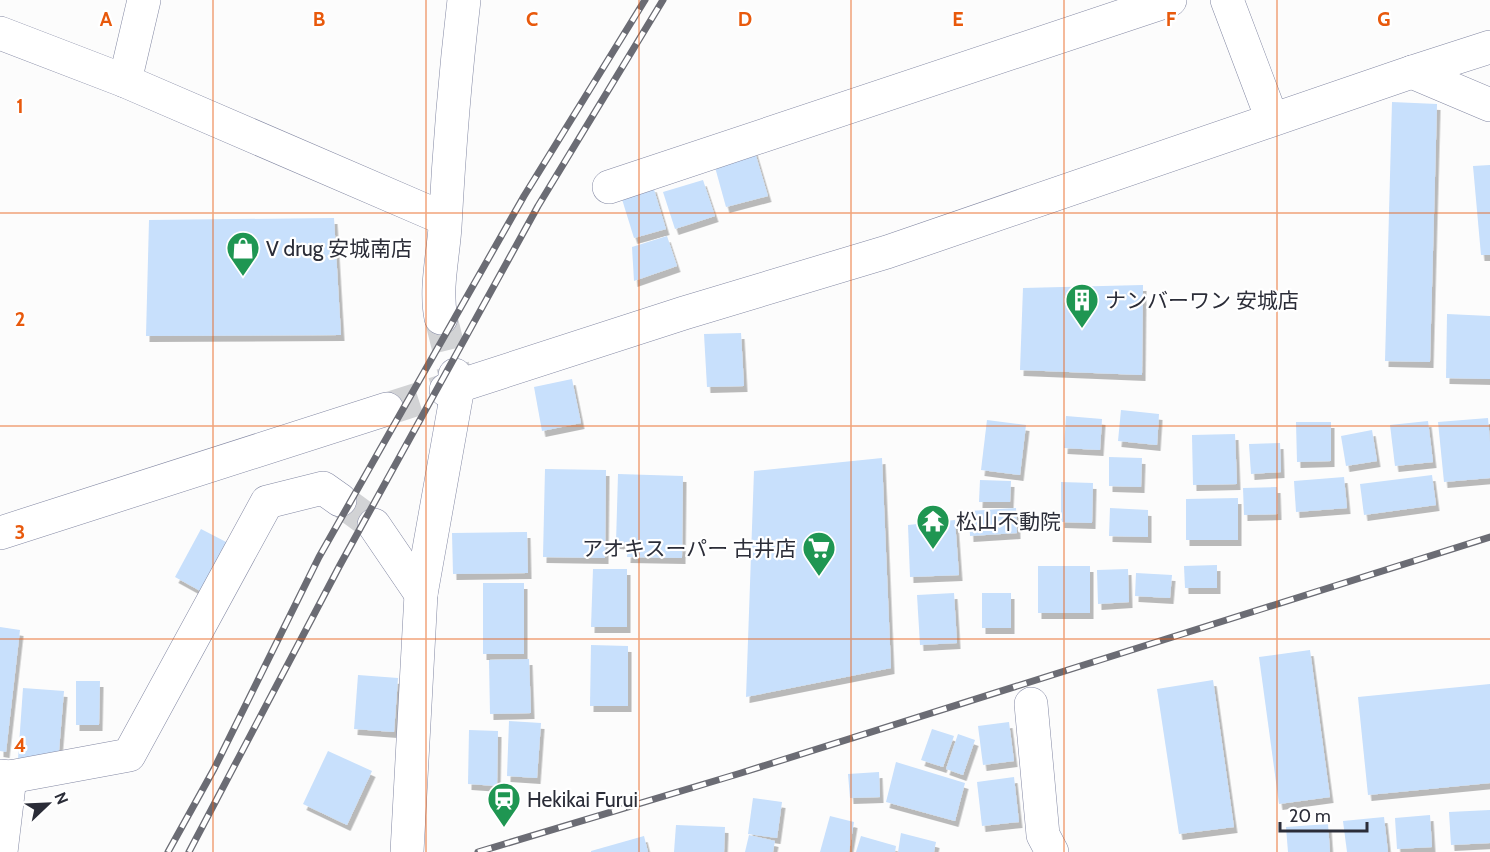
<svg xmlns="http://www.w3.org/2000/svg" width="1490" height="852" viewBox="0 0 1490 852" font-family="Cabin,'Noto Sans JP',sans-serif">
<defs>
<filter id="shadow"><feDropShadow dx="3.5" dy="6" stdDeviation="0" flood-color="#0004"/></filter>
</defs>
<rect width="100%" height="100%" fill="#fcfcfc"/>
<g fill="#c8e0fc" filter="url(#shadow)">
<polygon points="1392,102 1437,104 1430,362 1385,361"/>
<polygon points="754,149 768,196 726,207 713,160"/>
<polygon points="1490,165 1490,255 1481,255 1473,166"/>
<polygon points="703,180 715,216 675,229 663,192"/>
<polygon points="653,186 666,229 634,238 621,196"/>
<polygon points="334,218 341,335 146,336 149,220"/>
<polygon points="667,236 677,266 634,281 632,247"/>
<polygon points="1143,285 1142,375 1020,370 1023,288"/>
<polygon points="1447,314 1490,316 1490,379 1446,378"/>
<polygon points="741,333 744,386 707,387 704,334"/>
<polygon points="572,379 581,423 542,431 534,387"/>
<polygon points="1121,410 1159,414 1157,445 1118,441"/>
<polygon points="1066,416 1102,419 1100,450 1064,448"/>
<polygon points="1488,418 1490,442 1490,478 1444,482 1438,422"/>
<polygon points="987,420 1026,425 1020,475 981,470"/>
<polygon points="1428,421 1433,462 1395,466 1390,425"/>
<polygon points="1296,422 1331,422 1331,461 1297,462"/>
<polygon points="1372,430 1377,461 1346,466 1341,436"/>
<polygon points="1235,434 1237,484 1193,485 1192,435"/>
<polygon points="1280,443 1281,472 1251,474 1249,444"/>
<polygon points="1109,457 1142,458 1141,487 1109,486"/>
<polygon points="882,458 891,668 746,697 754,471"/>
<polygon points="545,469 606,470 605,558 543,557"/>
<polygon points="618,474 683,476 682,558 627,557 628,544 616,543"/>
<polygon points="1432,475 1436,505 1364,515 1360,484"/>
<polygon points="1344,477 1347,508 1296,512 1294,481"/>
<polygon points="980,480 1011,481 1010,502 979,502"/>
<polygon points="1061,482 1093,483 1092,523 1061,522"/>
<polygon points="1277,487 1278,514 1244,515 1243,488"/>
<polygon points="1238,498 1238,540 1186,540 1186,499"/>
<polygon points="1016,508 1017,533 970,536 969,511"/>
<polygon points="1110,508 1148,510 1148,537 1109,536"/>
<polygon points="955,520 959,575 910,577 908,525"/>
<polygon points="201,529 230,544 204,593 175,577"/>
<polygon points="527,532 528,573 453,574 452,533"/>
<polygon points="1217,565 1217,588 1185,588 1184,566"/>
<rect x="1038" y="566" width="52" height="47"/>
<polygon points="593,569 627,569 627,627 591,627"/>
<polygon points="1128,569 1129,602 1098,604 1097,570"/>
<polygon points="1136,573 1172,575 1170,598 1135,596"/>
<rect x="483" y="583" width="41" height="71"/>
<polygon points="954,593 957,643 920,645 917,595"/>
<rect x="982" y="593" width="29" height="35"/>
<polygon points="0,627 20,630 6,752 0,751"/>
<polygon points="591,645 628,646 628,706 590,706"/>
<polygon points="1310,650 1330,797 1279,804 1259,657"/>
<polygon points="529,659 531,713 490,714 489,660"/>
<polygon points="358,675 398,678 394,732 354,729"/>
<polygon points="1213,680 1234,827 1179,834 1157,689"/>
<polygon points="76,681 100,681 99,725 76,725"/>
<polygon points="1490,684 1490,783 1368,795 1358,697"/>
<polygon points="23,688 64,691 58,763 18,759"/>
<polygon points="509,721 541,723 537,778 507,776"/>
<polygon points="1009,722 1014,761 983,765 978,726"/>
<polygon points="932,729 954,736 943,767 921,760"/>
<polygon points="469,730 498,731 497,786 468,784"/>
<polygon points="958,734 975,740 963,775 946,769"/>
<polygon points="328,751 372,771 347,825 303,804"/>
<polygon points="896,762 965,783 955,821 886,802"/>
<polygon points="879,772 880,797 850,798 848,774"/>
<polygon points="1014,777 1019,822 982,826 977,782"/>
<polygon points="753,798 782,802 777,838 748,834"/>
<polygon points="1490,810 1490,843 1451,845 1449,812"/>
<polygon points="1430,815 1432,847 1397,849 1395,818"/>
<polygon points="830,816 854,822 849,852 820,852"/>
<polygon points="1384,817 1388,852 1347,852 1343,821"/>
<polygon points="1328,824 1330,852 1288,852 1286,827"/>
<polygon points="676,825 725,827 724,852 674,852"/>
<polygon points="901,833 936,842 934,852 898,852"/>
<polygon points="749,835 775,841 773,852 745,852"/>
<polygon points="644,836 648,852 591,852 591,851"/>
<polygon points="861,836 896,846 895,852 856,852"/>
</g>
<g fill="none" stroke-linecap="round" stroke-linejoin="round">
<polyline stroke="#d2d3d5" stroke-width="33" stroke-dasharray="33 16" stroke-linecap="butt" points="340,500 374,525"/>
<g stroke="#d2d3d5" stroke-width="33" stroke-dasharray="33 16" stroke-linecap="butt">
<polyline points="441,318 455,375"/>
<polyline points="387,409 446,390"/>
</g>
<defs>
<g id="minor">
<polyline points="1227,0 1272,119"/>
<polyline points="0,33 125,81 445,219"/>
<polyline points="1412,72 1490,105"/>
<polyline points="125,81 144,0"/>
<polyline points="609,187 1170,0"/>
<polyline points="374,525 421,594"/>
<polyline points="1031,704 1043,835 1052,852"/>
<polyline points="0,776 10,777 129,755 267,502 323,488 340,500"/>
<polyline points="1,852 10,777"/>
</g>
<g id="tertiary">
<path d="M441,318c-6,-29 2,-61 4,-91 4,-76 10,-151 19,-227"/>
<polyline points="446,390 684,313 887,252 1412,72 1490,47"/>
<polyline points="0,533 387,409"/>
<polyline points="407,852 421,594 458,387 455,375"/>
</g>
</defs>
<use href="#minor" stroke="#8388a3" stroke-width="34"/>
<use href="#tertiary" stroke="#8388a3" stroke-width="34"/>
<use href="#minor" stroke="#fff" stroke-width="33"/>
<use href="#tertiary" stroke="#fff" stroke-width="33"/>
<defs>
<g id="rail">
<polyline points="168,852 214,769 319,557 524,196 645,0"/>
<polyline points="189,852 340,565 538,206 663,0"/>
<polyline points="478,852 741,773 1490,537"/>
</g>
</defs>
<use href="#rail" stroke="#6b6c74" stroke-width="7"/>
<use href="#rail" stroke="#fff" stroke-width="4.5" stroke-dasharray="14" stroke-linecap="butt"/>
</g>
<path fill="none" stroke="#e8590c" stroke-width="1.5" stroke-opacity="0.55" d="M213,0v852M426,0v852M639,0v852M851,0v852M1064,0v852M1277,0v852M0,213h1490M0,426h1490M0,639h1490"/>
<defs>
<symbol id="shop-pin" viewBox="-11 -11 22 30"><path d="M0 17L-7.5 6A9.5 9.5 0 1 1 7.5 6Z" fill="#1f9652" stroke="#fff"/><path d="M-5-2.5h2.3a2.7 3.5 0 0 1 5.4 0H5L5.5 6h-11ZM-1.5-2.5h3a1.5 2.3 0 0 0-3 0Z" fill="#fff"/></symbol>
<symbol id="building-pin" viewBox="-11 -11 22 30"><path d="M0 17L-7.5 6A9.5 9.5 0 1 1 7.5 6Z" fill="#1f9652" stroke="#fff"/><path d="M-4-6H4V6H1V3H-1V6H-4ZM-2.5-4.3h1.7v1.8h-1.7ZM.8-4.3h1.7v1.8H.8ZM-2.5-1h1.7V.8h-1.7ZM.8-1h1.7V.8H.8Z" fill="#fff"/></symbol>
<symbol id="temple-pin" viewBox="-11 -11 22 30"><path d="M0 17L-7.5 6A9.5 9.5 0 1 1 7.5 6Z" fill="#1f9652" stroke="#fff"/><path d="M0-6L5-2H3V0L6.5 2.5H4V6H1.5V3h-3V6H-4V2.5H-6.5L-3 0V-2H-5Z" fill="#fff"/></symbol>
<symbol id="supermarket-pin" viewBox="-11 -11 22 30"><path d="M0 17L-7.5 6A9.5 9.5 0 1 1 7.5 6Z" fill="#1f9652" stroke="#fff"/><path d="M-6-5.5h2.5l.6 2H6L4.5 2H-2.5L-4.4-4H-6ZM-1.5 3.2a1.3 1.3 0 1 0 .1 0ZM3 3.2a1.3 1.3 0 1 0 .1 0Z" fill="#fff"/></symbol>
<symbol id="station-pin" viewBox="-11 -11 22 30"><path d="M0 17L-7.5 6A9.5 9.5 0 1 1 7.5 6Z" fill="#1f9652" stroke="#fff"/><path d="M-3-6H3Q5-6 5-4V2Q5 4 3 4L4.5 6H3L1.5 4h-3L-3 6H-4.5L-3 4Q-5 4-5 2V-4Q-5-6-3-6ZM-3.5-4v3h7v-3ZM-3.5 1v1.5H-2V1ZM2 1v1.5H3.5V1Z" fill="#fff"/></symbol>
</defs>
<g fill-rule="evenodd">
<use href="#shop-pin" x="224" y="229" width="38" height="52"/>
<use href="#building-pin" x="1063" y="281" width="38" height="52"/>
<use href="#temple-pin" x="914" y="502" width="38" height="52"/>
<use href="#supermarket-pin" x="800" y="529" width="38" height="52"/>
<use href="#station-pin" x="485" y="780" width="38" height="52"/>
</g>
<g text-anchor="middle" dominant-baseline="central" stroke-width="4.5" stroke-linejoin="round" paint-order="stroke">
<g font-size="21" fill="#2b2d38" stroke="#fff" text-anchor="start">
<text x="266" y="248">V drug 安城南店</text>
<text x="1105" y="300">ナンバーワン 安城店</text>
<text x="956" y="521">松山不動院</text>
<text x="796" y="548" text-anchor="end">アオキスーパー 古井店</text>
<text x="527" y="799">Hekikai Furui</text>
</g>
</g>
<g font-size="20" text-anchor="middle" font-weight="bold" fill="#e8590c" stroke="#fff" stroke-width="4.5" stroke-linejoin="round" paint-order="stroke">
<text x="106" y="26">A</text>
<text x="319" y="26">B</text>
<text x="532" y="26">C</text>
<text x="745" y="26">D</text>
<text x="958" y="26">E</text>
<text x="1171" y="26">F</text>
<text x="1384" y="26">G</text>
<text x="20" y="113">1</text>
<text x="20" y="326">2</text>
<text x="20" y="539">3</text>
<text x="20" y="752">4</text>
</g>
<g transform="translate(48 804) rotate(67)" stroke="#ffffff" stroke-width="4.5" paint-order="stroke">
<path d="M0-4.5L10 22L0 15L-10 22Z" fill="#2b2d38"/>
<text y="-9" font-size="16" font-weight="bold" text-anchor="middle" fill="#2b2d38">N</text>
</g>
<path d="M1280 822v9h87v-9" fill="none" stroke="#2b2d38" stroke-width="3"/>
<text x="1289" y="822" font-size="18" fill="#2b2d38" stroke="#ffffff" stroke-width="4.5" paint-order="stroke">20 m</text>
</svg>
